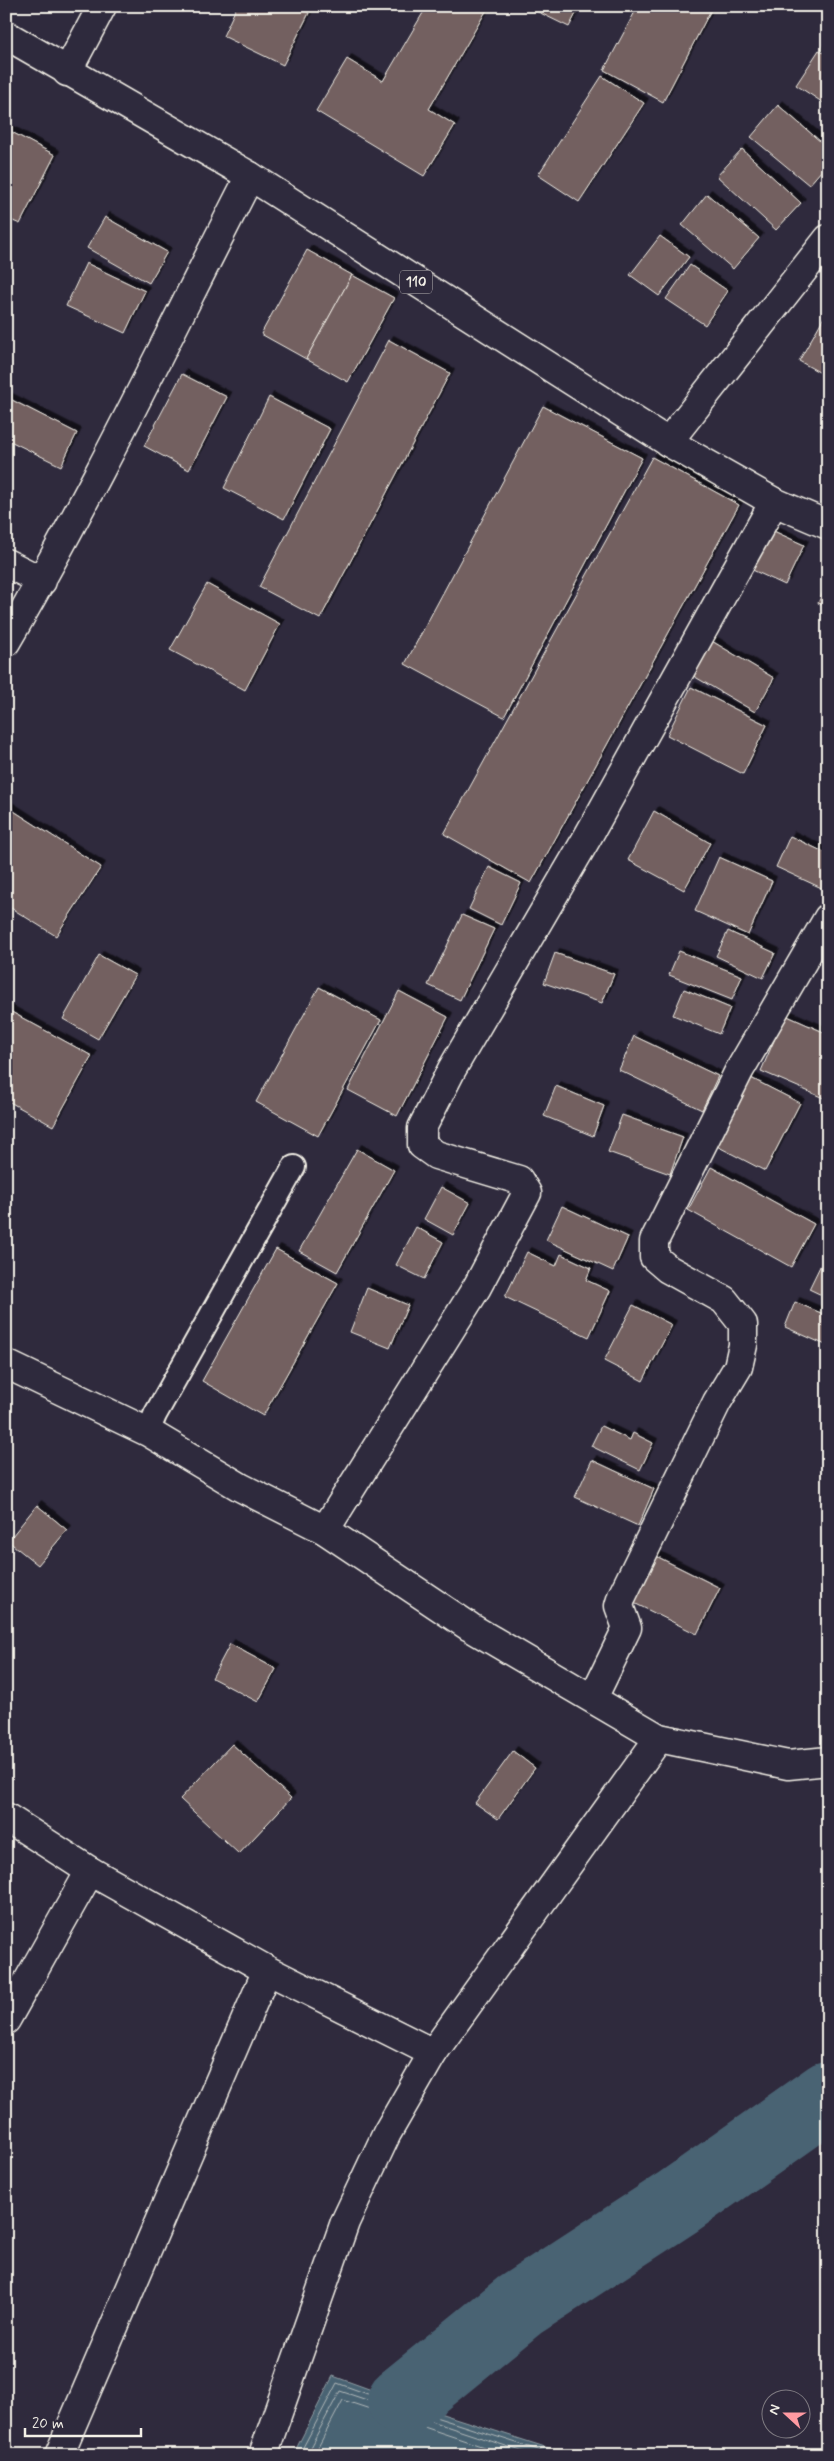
<svg xmlns="http://www.w3.org/2000/svg" width="834" height="2461" viewBox="0 0 834 2461" font-family="Mynerve,sans-serif">
<defs>
<filter id="shadow"><feDropShadow dx="4.5" dy="-4.5" stdDeviation="0" flood-color="#0009"/></filter>
</defs>
<rect width="100%" height="100%" fill="#2f2a3d"/>
<filter id="ink" filterUnits="userSpaceOnUse"><feTurbulence type="fractalNoise" baseFrequency=".02" numOctaves="2"/><feDisplacementMap in="SourceGraphic" scale="10" xChannelSelector="R" yChannelSelector="G"/><feConvolveMatrix kernelMatrix="1 2 1 2 8 2 1 2 1" color-interpolation-filters="sRGB"/></filter>
<g filter="url(#ink)">
<polygon fill="#4a6373" stroke="#8e9ca2" points="333,2376 402,2401 570,2455 293,2455"/>
<g fill="none" stroke-linecap="round" stroke-linejoin="round">
<g stroke="#b0b8b9" stroke-width="1">
<polyline points="299,2455 337,2383 401,2406 554,2455"/>
<polyline points="306,2455 340,2391 533,2455"/>
<polyline points="314,2455 343,2400 508,2455"/>
</g>
<polyline stroke="#4a6373" stroke-width="70" points="402,2401 520,2305 678,2202 828,2096"/>
</g>
<g fill="#736060" stroke="#f4f1e8" filter="url(#shadow)">
<polygon points="237,6 296,6 309,13 283,65 223,36"/>
<polygon points="427,6 489,6 429,109 455,125 424,176 316,111 347,59 383,81"/>
<polygon points="526,6 580,6 569,27"/>
<polygon points="638,6 713,6 663,102 604,70"/>
<polygon points="819,50 828,56 828,106 796,85"/>
<polygon points="602,76 644,103 579,202 538,175"/>
<polygon points="778,105 828,148 828,163 809,185 751,137"/>
<polygon points="6,129 55,155 20,224 6,218"/>
<polygon points="742,149 801,203 776,230 717,176"/>
<polygon points="707,194 759,238 733,269 682,225"/>
<polygon points="105,217 167,252 149,283 87,248"/>
<polygon points="660,236 689,257 659,296 630,275"/>
<polygon points="307,250 352,275 306,359 261,334"/>
<polygon points="86,263 145,291 125,333 66,306"/>
<polygon points="690,265 728,291 705,325 666,299"/>
<polygon points="352,275 394,298 348,382 306,359"/>
<polygon points="824,317 828,319 828,377 799,361"/>
<polygon points="389,340 450,373 320,619 259,587"/>
<polygon points="182,374 227,397 189,470 144,446"/>
<polygon points="6,397 77,433 61,466 6,439"/>
<polygon points="269,397 330,429 284,519 224,488"/>
<polygon points="543,406 642,458 504,717 405,664"/>
<polygon points="652,457 739,505 531,883 444,834"/>
<polygon points="765,527 804,545 785,585 746,567"/>
<polygon points="828,581 828,607 818,603"/>
<polygon points="207,584 280,624 245,690 170,650"/>
<polygon points="710,640 774,678 755,712 690,674"/>
<polygon points="691,687 767,725 743,774 667,735"/>
<polygon points="6,806 101,867 56,936 6,905"/>
<polygon points="654,811 710,843 684,890 628,860"/>
<polygon points="790,836 828,854 828,891 776,867"/>
<polygon points="719,857 772,881 748,935 695,911"/>
<polygon points="489,867 521,883 501,925 469,909"/>
<polygon points="462,915 494,929 460,1000 428,985"/>
<polygon points="728,931 775,953 763,978 716,956"/>
<polygon points="828,931 828,963 814,955"/>
<polygon points="679,951 742,976 732,1000 669,975"/>
<polygon points="555,953 614,974 602,1003 544,983"/>
<polygon points="99,955 135,975 98,1039 63,1019"/>
<polygon points="319,987 381,1020 318,1136 256,1102"/>
<polygon points="684,989 730,1008 719,1034 673,1015"/>
<polygon points="399,991 448,1017 397,1116 348,1090"/>
<polygon points="6,1009 92,1056 53,1126 6,1100"/>
<polygon points="785,1015 828,1034 828,1100 761,1071"/>
<polygon points="634,1036 718,1076 702,1110 619,1070"/>
<polygon points="743,1074 800,1103 765,1171 709,1142"/>
<polygon points="556,1086 604,1106 593,1136 544,1116"/>
<polygon points="622,1115 683,1137 670,1174 608,1152"/>
<polygon points="357,1149 394,1170 337,1272 299,1251"/>
<polygon points="711,1167 814,1224 791,1267 688,1210"/>
<polygon points="441,1187 470,1203 453,1235 424,1219"/>
<polygon points="562,1206 628,1237 613,1271 546,1240"/>
<polygon points="416,1227 443,1242 424,1279 396,1265"/>
<polygon points="276,1249 338,1283 263,1416 202,1381"/>
<polygon points="828,1250 828,1298 809,1289"/>
<polygon points="527,1252 556,1266 561,1254 591,1268 586,1280 610,1291 589,1337 505,1297"/>
<polygon points="367,1288 408,1305 390,1348 350,1332"/>
<polygon points="795,1302 828,1316 828,1346 785,1327"/>
<polygon points="633,1305 672,1325 643,1381 604,1361"/>
<polygon points="601,1426 630,1440 633,1433 653,1443 640,1470 591,1446"/>
<polygon points="592,1460 654,1489 638,1526 575,1497"/>
<polygon points="37,1505 67,1530 38,1565 8,1541"/>
<polygon points="656,1556 720,1588 697,1634 632,1602"/>
<polygon points="230,1644 276,1669 258,1702 212,1678"/>
<polygon points="232,1744 291,1798 239,1854 180,1799"/>
<polygon points="513,1751 535,1768 498,1819 475,1803"/>
</g>
<g fill="none" stroke-linecap="round" stroke-linejoin="round">
<defs>
<polyline id="lane" points="148,1432 155,1415 294,1167"/>
<g id="street">
<polyline points="67,72 102,6"/>
<polyline points="668,442 828,239"/>
<polyline points="6,563 42,581"/>
<path d="M6,642c88,-151 164,-310 244,-466"/>
<polyline points="6,1364 148,1432 240,1487 325,1530 470,1627 659,1738 788,1765 828,1761"/>
<polyline points="325,1530 477,1287 527,1193 519,1180 436,1155 422,1145 422,1128 452,1069 587,838 774,502"/>
<polyline points="593,1698 627,1628 619,1606 622,1596 717,1402 738,1367 743,1345 743,1324 724,1300 668,1269 654,1257 654,1241 739,1071 828,918"/>
<polyline points="6,1817 90,1871 267,1970 433,2053 659,1738"/>
<polyline points="6,2020 90,1871"/>
<polyline points="59,2455 267,1970"/>
<polyline points="263,2455 345,2222 387,2133 433,2053"/>
</g>
<polyline id="primary" points="6,35 250,176 668,442 774,502 828,525"/>
</defs>
<use href="#lane" stroke="#f4f1e8" stroke-width="26"/>
<use href="#street" stroke="#f4f1e8" stroke-width="31"/>
<use href="#primary" stroke="#f4f1e8" stroke-width="31"/>
<use href="#lane" stroke="#2f2a3d" stroke-width="22"/>
<use href="#street" stroke="#2f2a3d" stroke-width="28"/>
<use href="#primary" stroke="#2f2a3d" stroke-width="28"/>
</g>
</g>
<g text-anchor="middle" dominant-baseline="central" stroke-width="4" stroke-linejoin="round" paint-order="stroke">
<rect fill="#2f2a3d" stroke="#b9b5b5" stroke-width="1" x="400" y="270.5" width="32" height="23" rx="4"/>
<g font-size="14" font-weight="bold" fill="#f4f1e8">
<text x="416" y="282">110</text>
</g>
</g>
<rect width="834" height="2461" fill="none" stroke="#2f2a3d" stroke-width="25"/>
<rect x="12" y="12" width="809" height="2436" fill="none" stroke="#f4f1e8" stroke-width="2" filter="url(#ink)"/>
<g transform="translate(786 2414) rotate(291)"><circle r="24" fill="#2f2a3d" stroke="#7e7a81"/>
<path d="M0-4L9 19L0 12L-9 19Z" fill="#ff9aa2"/>
<text y="-8" font-size="14" font-weight="bold" text-anchor="middle" fill="#f4f1e8">N</text>
</g>
<path d="M25 2428v8h116v-8" fill="none" stroke="#f4f1e8" stroke-width="2.5"/>
<text x="32" y="2428" font-size="15" fill="#f4f1e8" stroke="#2f2a3d" stroke-width="4" paint-order="stroke">20 m</text>
</svg>
